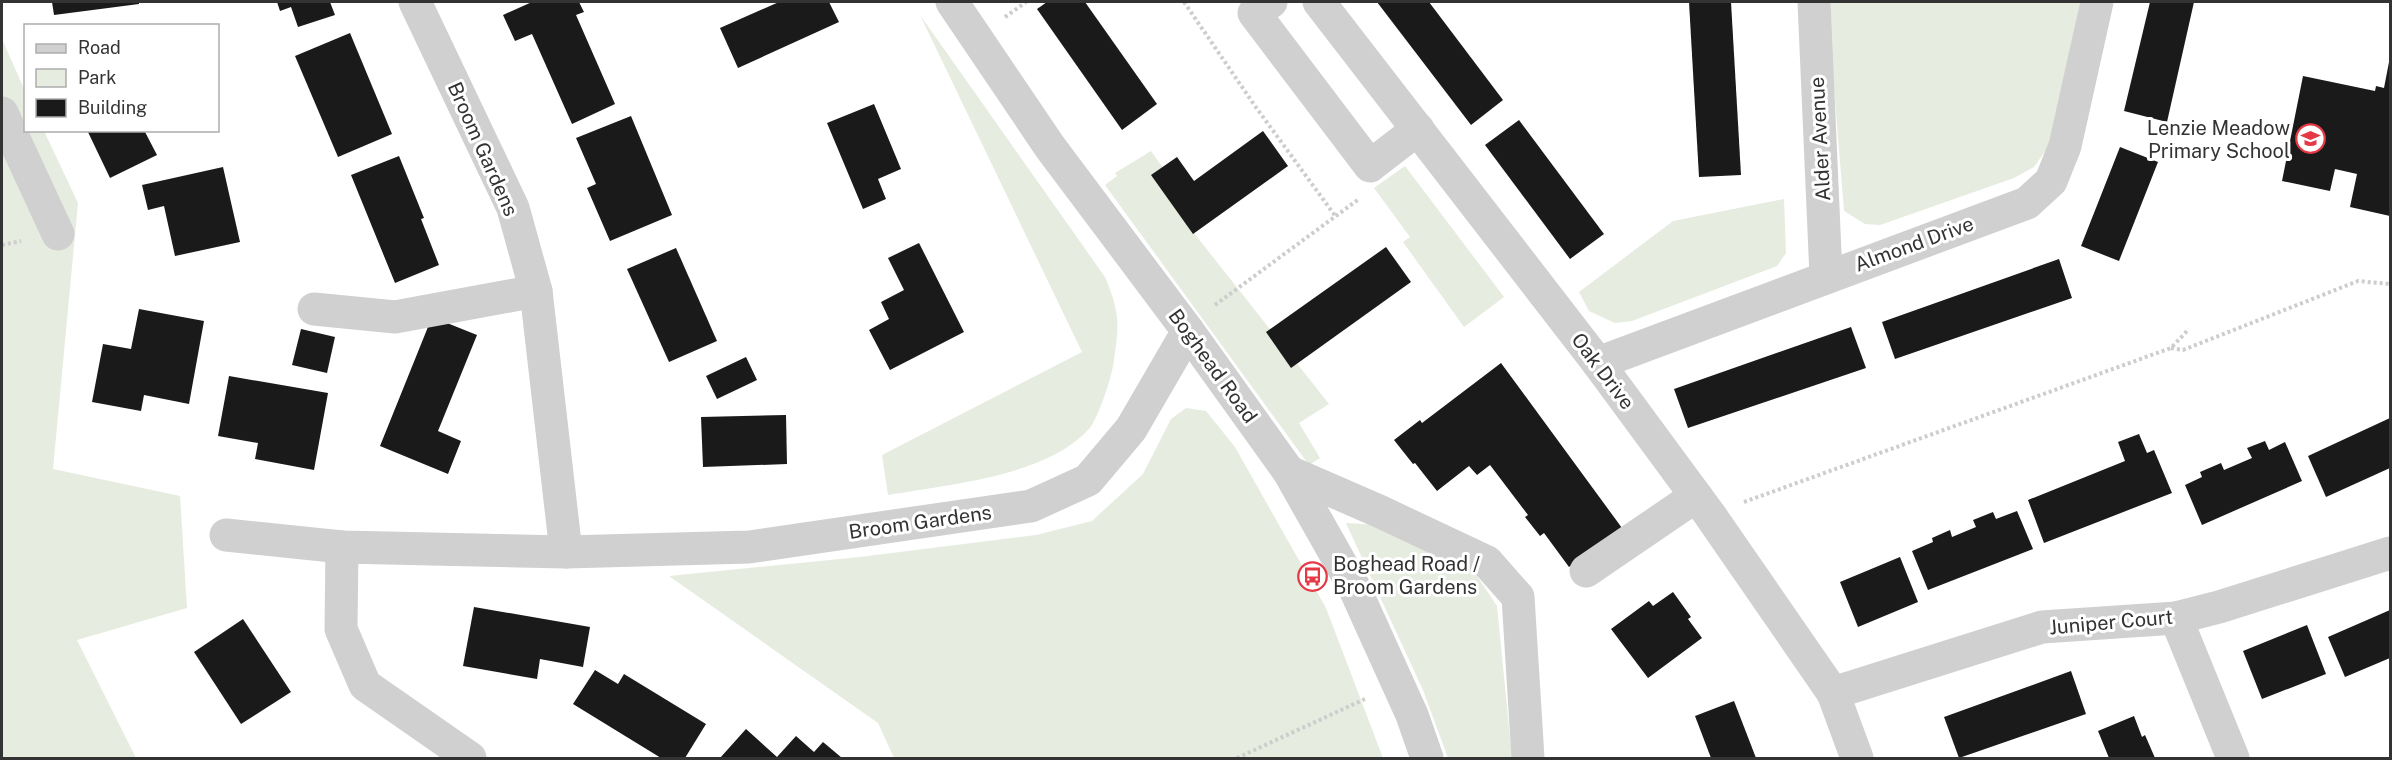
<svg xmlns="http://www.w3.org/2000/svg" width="2392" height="760" viewBox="0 0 2392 760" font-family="'Public Sans',sans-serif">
<rect width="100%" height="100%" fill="#fff"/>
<g fill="#e6ecdf">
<polygon points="1827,2 2080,2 2050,144 2034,167 2014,178 1880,225 1865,224 1844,211"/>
<path d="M920,15l185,262c16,38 14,50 8,89 -2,13 -16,55 -24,63 -44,48 -140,55 -201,66l-6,-40 200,-103z"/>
<polygon points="2,39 25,91 26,130 44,131 78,203 53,469 180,496 187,608 77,640 136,758 2,758"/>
<polygon points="1151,151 1204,226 1194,233 1329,404 1299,423 1320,458 1309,465 1105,185 1117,176 1115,173"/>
<polygon points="1405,166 1504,297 1464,327 1403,242 1410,237 1374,188"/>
<polygon points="1784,199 1786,253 1777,266 1632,321 1615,323 1589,311 1579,292 1673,221"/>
<polygon points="1186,408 1206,411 1235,447 1326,608 1383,758 894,758 878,723 669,576 860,557 1036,535 1092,521 1143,474 1171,419"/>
<polygon points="1346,523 1379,525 1477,576 1497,606 1512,758 1448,758 1423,690"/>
</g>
<g fill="#1a1a1a">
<polygon points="52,2 139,2 139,4 54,15"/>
<polygon points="277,2 330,2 335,15 298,27 291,7 280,11"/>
<polygon points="532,2 579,2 584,12 576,15 615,104 572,124 532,34 515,41 503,15"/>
<polygon points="779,2 829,2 839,22 738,68 720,28"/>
<polygon points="1047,2 1085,2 1157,104 1122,130 1037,9"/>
<polygon points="1377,2 1429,2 1503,100 1471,125"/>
<polygon points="1689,2 1731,2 1741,175 1699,177"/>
<polygon points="2150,2 2194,2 2167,122 2124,111"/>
<polygon points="350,33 392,134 338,157 295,56"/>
<polygon points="2389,62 2390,216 2350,207 2357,174 2335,169 2330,191 2282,181 2303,76 2375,91 2376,86 2384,88"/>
<polygon points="874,104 901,169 878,179 886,199 863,209 827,123"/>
<polygon points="631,116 672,215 610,241 587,188 596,184 576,138"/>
<polygon points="1519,120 1604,234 1570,259 1485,145"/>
<polygon points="87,130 144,130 157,155 110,178"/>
<polygon points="1263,131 1288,166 1193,234 1151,175 1177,157 1194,181"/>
<polygon points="2120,147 2158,162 2119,261 2081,246"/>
<polygon points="399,156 424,218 421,219 439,265 395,283 351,175"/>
<polygon points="223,167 240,242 175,256 164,206 148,210 142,185"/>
<polygon points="919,243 964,332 890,370 869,330 889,319 881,302 904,290 888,258"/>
<polygon points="1386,247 1411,282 1291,368 1266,332"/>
<polygon points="676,248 717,341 669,362 627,269"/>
<polygon points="2059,259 2072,298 1895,359 1882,322"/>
<polygon points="139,309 204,321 189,404 144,395 141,411 92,402 103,344 131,349"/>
<polygon points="432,317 477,335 438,431 461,441 448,474 380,446"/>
<polygon points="1851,327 1866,368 1688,428 1674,389"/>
<polygon points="301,329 335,337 327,373 292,365"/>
<polygon points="746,357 757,380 717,399 706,376"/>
<polygon points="1501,363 1622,528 1569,567 1544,533 1540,536 1525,517 1528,515 1490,465 1477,475 1469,466 1437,491 1415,463 1413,464 1394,440 1420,420 1422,423"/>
<polygon points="229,376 328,393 314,470 255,459 258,443 218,436"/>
<polygon points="786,415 787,464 703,467 701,417"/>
<polygon points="2390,418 2390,468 2326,497 2308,456"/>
<polygon points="2139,434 2147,453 2154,450 2172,493 2044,543 2028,500 2125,461 2118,442"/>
<polygon points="2265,441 2269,450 2285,442 2302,481 2202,525 2185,485 2202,477 2200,472 2221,463 2224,470 2252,458 2247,448"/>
<polygon points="2017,511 2033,549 1928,590 1912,551 1933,542 1932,538 1950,530 1952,537 1976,527 1973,520 1993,512 1996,519"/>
<polygon points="1900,557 1918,602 1858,627 1840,582"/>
<polygon points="1673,592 1691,617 1688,619 1702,638 1648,678 1611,629 1649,601 1653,606"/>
<polygon points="474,607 590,627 583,667 540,659 537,679 463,666"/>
<polygon points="2390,610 2390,658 2345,677 2328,637"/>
<polygon points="243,619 291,692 241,724 194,652"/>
<polygon points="2307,625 2326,674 2262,699 2243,651"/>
<polygon points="595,670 618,684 624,674 706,724 685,758 661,758 573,704"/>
<polygon points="2071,671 2086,714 1959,758 1944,717"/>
<polygon points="1734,701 1756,758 1711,758 1695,716"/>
<polygon points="2134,716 2142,737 2145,735 2155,758 2109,758 2098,731"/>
<polygon points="746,729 777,757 796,736 814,752 823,742 842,758 720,758"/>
</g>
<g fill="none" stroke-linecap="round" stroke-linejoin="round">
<g stroke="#cdcdcd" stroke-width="4" stroke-dasharray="3 3" stroke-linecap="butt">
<polyline points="1184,2 1255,106 1336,217"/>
<polyline points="1005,17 1026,2"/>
<polyline points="2,245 21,241"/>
<polyline points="1215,305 1359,199"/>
<polyline points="2171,348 2183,350 2358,281 2390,284"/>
<polyline points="1744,502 2171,348 2189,329"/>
<polyline points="1237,758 1365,699"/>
</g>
<g stroke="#d0d0d0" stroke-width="33">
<polyline points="415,2 513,208 536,291 566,552"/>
<polyline points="952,2 1050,147 1188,331 1289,472 1354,587 1412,715 1427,758"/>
<polyline points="1271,2 1254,13 1370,166 1418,129"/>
<polyline points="1319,2 1598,363 1710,515 1833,693 1857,758"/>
<polyline points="1814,2 1826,276"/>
<polyline points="2,113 58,234"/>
<polyline points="314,309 395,317 536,291"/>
<polyline points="1598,363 2027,203 2051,181 2065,146 2097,2"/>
<polyline points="1289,472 1381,512 1487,562 1518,597 1528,758"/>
<polyline points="226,535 342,547 566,552 749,547 1031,506 1088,480 1131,429 1188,331"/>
<polyline points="342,547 341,629 365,685 470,758"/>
<polyline points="1586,571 1696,496"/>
<polyline points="2176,618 2233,758"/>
<polyline points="1833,693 2042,627 2176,618 2219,607 2390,553"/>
</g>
</g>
<defs>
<symbol id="school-ring" viewBox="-11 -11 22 22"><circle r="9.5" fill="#fff" stroke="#e63946" stroke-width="1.5"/><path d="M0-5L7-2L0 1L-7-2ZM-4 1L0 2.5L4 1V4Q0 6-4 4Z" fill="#e63946"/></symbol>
<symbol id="bus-ring" viewBox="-11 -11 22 22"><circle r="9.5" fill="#fff" stroke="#e63946" stroke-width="1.5"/><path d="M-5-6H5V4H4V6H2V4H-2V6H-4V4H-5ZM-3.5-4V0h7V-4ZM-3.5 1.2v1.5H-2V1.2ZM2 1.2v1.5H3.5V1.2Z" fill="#e63946"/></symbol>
</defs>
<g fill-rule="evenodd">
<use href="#school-ring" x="2294" y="122" width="33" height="33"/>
<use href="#bus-ring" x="1296" y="560" width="33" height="33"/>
</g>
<g text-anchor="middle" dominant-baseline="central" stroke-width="6" stroke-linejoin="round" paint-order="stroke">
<g font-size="20" fill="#333" stroke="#fff" text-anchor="end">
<text x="2290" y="128">Lenzie Meadow<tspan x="2290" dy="23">Primary School</tspan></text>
<text x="1333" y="564" text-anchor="start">Boghead Road /<tspan x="1333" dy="23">Broom Gardens</tspan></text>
</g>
<g font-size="20" fill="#333" stroke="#fff">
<text transform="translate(1820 139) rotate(-93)">Alder Avenue</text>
<text transform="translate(483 149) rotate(66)">Broom Gardens</text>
<text transform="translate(1914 244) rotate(-20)">Almond Drive</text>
<text transform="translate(1213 366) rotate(54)">Boghead Road</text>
<text transform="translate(1603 371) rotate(53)">Oak Drive</text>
<text transform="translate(920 522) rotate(-8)">Broom Gardens</text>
<text transform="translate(2111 622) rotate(-5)">Juniper Court</text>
</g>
</g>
<rect width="2392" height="760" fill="none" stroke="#333333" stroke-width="6"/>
<rect x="24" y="24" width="195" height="108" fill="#ffffff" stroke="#adadad" stroke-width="1.5"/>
<rect x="36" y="44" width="30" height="9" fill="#d0d0d0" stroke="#adadad" stroke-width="1.5"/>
<text x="78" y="54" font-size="18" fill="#333333">Road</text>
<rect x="36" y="69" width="30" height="18" fill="#e6ecdf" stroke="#adadad" stroke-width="1.5"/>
<text x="78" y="84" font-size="18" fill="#333333">Park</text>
<rect x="36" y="99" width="30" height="18" fill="#1a1a1a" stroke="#adadad" stroke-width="1.5"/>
<text x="78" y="114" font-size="18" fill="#333333">Building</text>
</svg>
